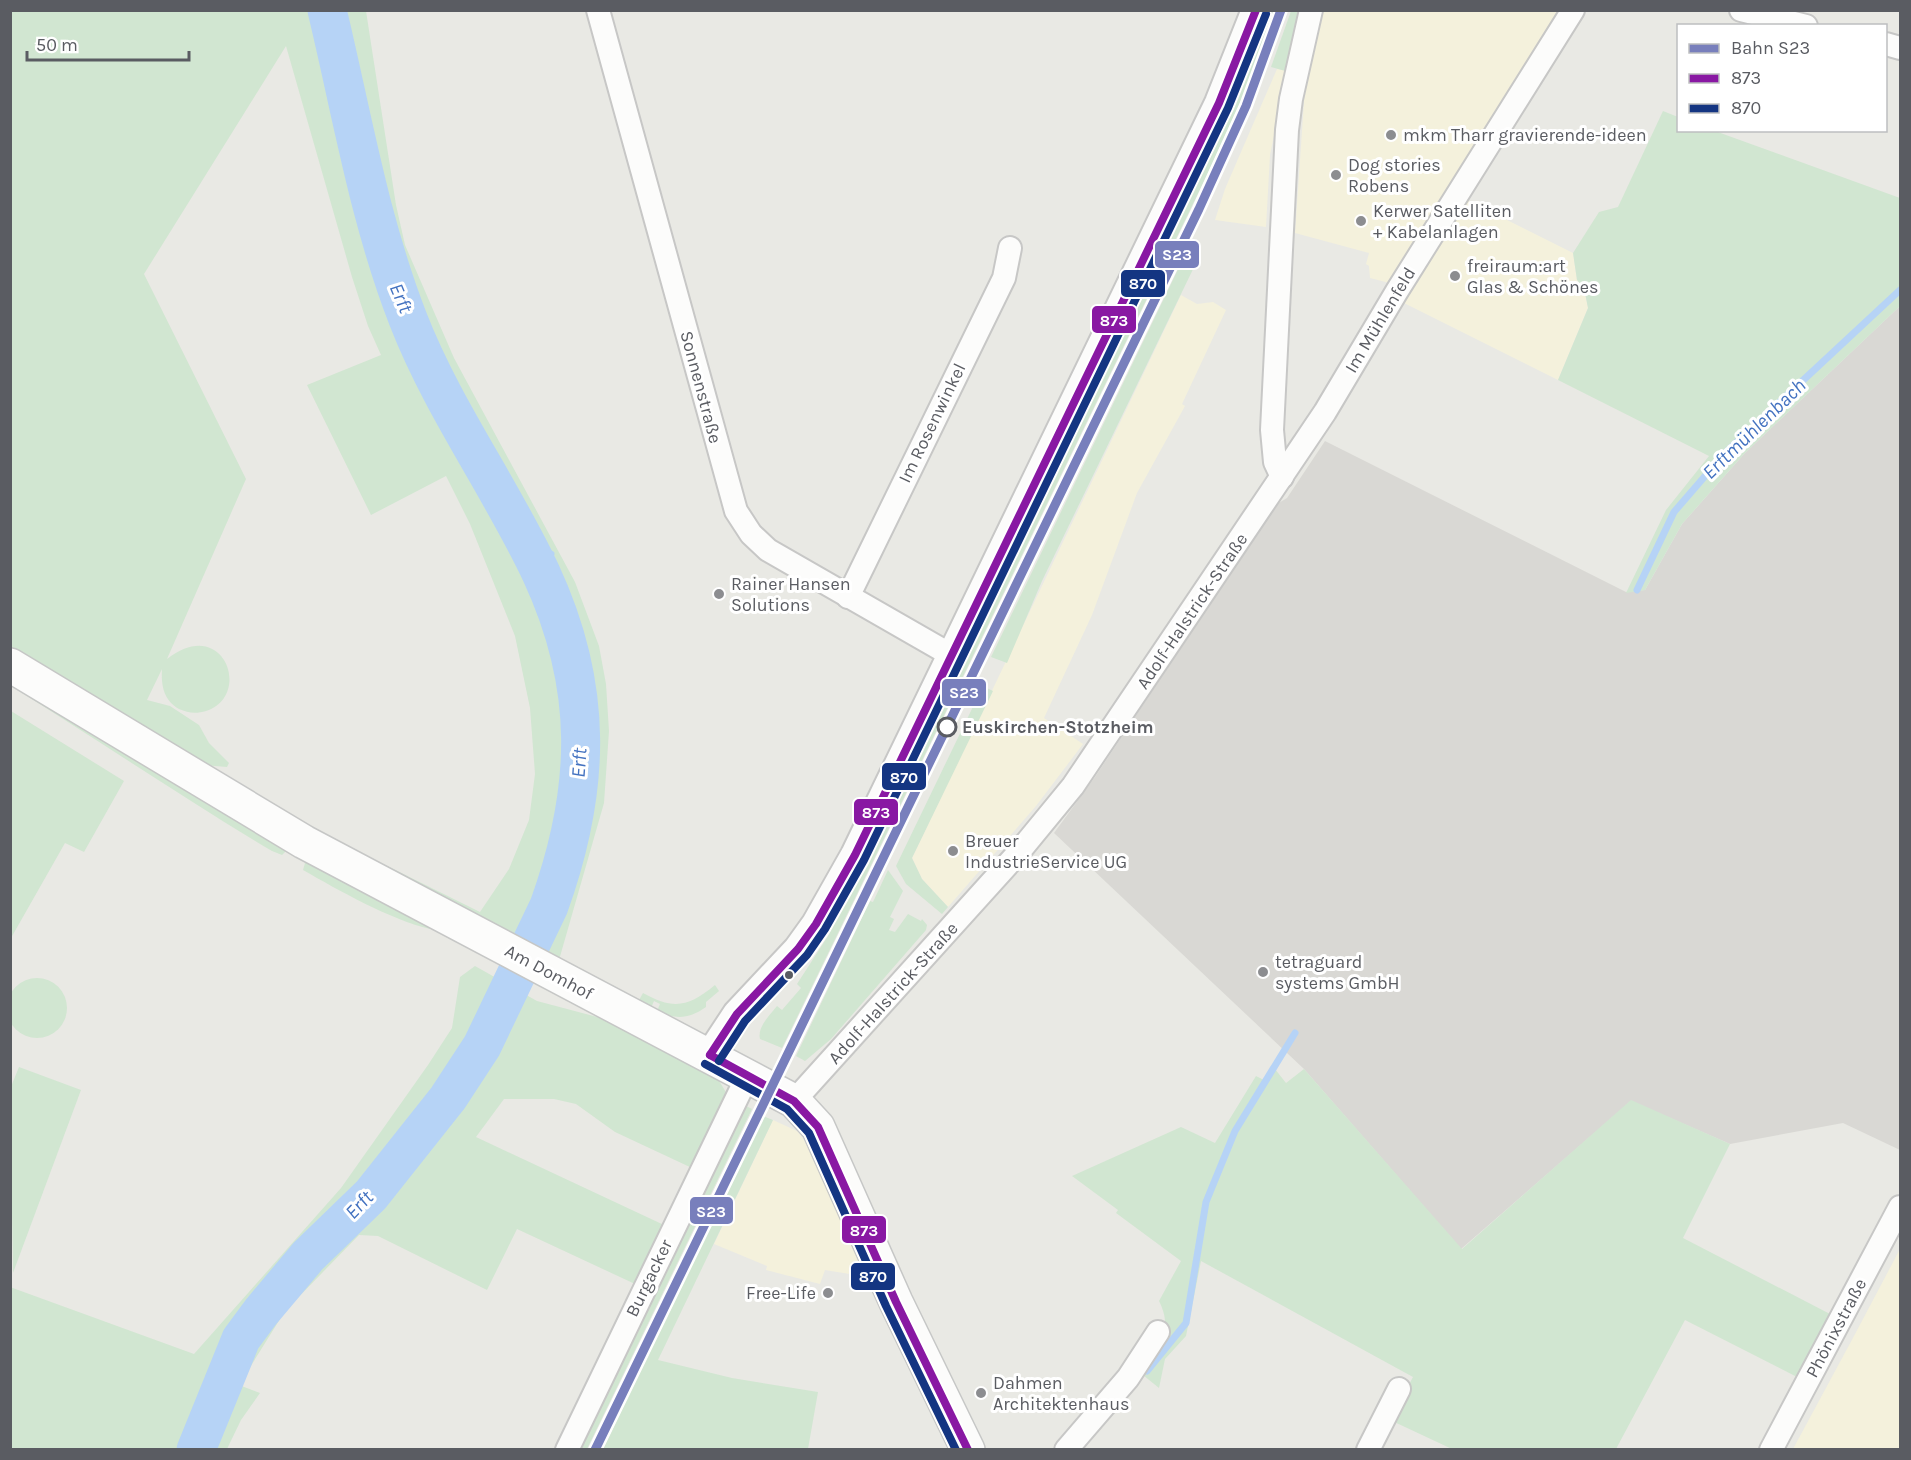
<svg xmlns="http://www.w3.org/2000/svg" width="1911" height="1460" viewBox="0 0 1911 1460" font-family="Karla,sans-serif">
<rect width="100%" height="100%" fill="#e9e9e4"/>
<g fill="#f4f1dc">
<polygon points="1322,11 1563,11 1393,284 1370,278 1369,266 1366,264 1369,253 1295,233 1305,87"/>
<polygon points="1277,69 1287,71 1270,155 1266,227 1215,220 1225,189"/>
<polygon points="1465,199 1573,253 1577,280 1584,288 1588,308 1558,380 1402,302"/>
<polygon points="1181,295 1197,304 1213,302 1226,310 1182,404 1185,406 1137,493 1092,615 1044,718 1083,744 1036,806 948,907 922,879 912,858"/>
<polygon points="773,1120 797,1131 804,1140 868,1277 825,1270 820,1284 766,1270 767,1266 714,1244"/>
<polygon points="1900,1249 1900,1449 1793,1449 1854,1336"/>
</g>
<polygon fill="#d9d8d4" points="1900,306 1900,1150 1843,1123 1730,1144 1631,1101 1461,1249 1304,1069 1054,833 1095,777 1277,504 1287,498 1325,441 1626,592 1645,590 1682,524 1744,454"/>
<g fill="#d1e6d1">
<path d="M10,11h356l30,194 9,40 49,113 121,224 24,64 7,38 3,47 -5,72 -45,157 -19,-12 29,-80 -6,-43 -19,73 -21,41 -24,-13 -3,4 -152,-78 3,-6 133,66 29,-43 20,-49 6,-46 -5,-66 -15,-72 -45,-112 -24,-48 -75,39 -64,-130 74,-30 -13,-29 -16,-49 -66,-231 -142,228 102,205 -79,180c57,-45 86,37 39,52 -10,3 -18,2 -27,-2 -16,-9 -18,-25 -17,-40l-15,31 23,6 29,19 10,18 20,20 -2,4 -36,-3 -180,-112z"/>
<path d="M1269,11h5l-28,79 -38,83 -426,875 -22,-9c-3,-12 10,-24 17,-33l5,4 19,-22 -4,-4 31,-48 429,-888z"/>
<polygon points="1291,11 1303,11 1289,72 1271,67"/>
<polygon points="1663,111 1678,117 1678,130 1715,131 1900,198 1900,306 1744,454 1682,524 1645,590 1626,593 1666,510 1709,456 1558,380 1588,308 1584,288 1577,280 1573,253 1599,212 1618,207"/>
<polygon points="1183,259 1197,261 1042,581 1007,663 991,657"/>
<path d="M10,678l279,170 -7,7 -10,-4c-89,-53 -174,-111 -261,-165z"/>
<polygon points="983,686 993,691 912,858 922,879 948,907 942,914 906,884 896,866"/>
<polygon points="11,711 124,781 84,852 65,843 11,938"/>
<path d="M305,863h7l117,62 1,4c-39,-9 -92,-39 -127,-59z"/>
<polygon points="888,870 903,891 890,917 894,919 889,930 895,932 908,914 921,921 922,919 927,925 926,930 831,1039 805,1061 796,1056 870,901 873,902"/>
<polygon points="475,966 537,1001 601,1018 718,1079 727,1094 692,1168 615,1132 576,1104 554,1099 504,1099 476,1137 664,1225 635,1284 517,1229 487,1290 378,1236 359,1235 285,1311 239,1385 260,1393 241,1420 227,1449 11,1449 10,1287 194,1354 341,1188 428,1065 452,1028 460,977"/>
<circle cx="37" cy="1008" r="30"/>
<path d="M715,985l4,6 -13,11v5c-17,12 -30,13 -49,4l3,-7 -6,-3 -3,7 -13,-6 5,-9c31,17 45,14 72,-8z"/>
<polygon points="19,1067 81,1090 13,1273 10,1089"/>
<path d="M1275,1069l11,14 18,-14 158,180 169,-149 99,44 -47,94 147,76 -33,63 -112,-57 -69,129h-164l-62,-29 23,-43 -212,-116 -15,75 -21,23 -6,29 -21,-17c18,-27 37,-38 21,-70l22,-40 -65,-48 2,-3 -46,-34 109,-49 34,16 41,-67 12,6z"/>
<polygon points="744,1105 752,1109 587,1449 577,1450"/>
<polygon points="763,1116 773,1120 658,1360 732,1378 818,1392 808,1449 603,1449"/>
</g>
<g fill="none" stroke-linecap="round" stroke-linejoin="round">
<g stroke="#b6d3f6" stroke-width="7">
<polyline points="527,547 551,554"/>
<polyline points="1637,590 1674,512 1725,453 1900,290"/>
<polyline points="1147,1371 1186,1323 1206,1202 1235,1131 1295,1033"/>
</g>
<path stroke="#b6d3f6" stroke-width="39" d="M196,1450l45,-111 20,-27 47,-56 63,-61 77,-97 34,-52 67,-140c42,-117 45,-219 -8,-333 -41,-87 -98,-164 -133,-254 -39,-100 -56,-205 -81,-309"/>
<defs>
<g id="minor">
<polyline points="598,10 736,511 751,534 768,550 951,655"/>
<polyline points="1741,10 1806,26"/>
<polyline points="1886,44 1900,48"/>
<polyline points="1282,477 1275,462 1272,430 1287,130 1291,99 1311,10"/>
<polyline points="848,597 1004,278 1010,248"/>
<polyline points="794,1101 1018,853 1073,786 1325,412 1397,291 1573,10"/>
<polyline points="567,1450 748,1075"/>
<polyline points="1066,1450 1128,1378 1158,1332"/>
<polyline points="1368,1450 1399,1389"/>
<polyline points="1771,1450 1900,1207"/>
</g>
<polyline id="tertiary" points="710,1055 737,1014 798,949 816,924 855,855 1219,103 1256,10"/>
<polyline id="secondary" points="10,665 304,842 794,1101 818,1127 896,1302 968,1450"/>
</defs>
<use href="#minor" stroke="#c7c7c6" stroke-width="26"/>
<use href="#tertiary" stroke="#c7c7c6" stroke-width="32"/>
<use href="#secondary" stroke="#c6c7c6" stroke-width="36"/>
<use href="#minor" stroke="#fcfcfb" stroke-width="22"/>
<use href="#tertiary" stroke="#fcfcfb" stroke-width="28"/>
<use href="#secondary" stroke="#fcfcfb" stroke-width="33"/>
<defs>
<g id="bus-1">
<polyline points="710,1055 737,1014 798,949 816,924 855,855 1219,103 1256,10"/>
<polyline points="710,1055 794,1101 818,1127 896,1302 968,1450"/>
</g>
<g id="bus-2">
<polyline points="719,1061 745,1021 807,955 825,929 864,860 1228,108 1266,14"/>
<polyline points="705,1064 787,1109 809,1133 886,1306 956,1450"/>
</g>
</defs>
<use href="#bus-1" stroke="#fff" stroke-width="12"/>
<use href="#bus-2" stroke="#fff" stroke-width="12"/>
<use href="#bus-1" stroke="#8918a3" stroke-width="8"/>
<use href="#bus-2" stroke="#143582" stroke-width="8"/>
<defs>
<polyline id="rail-1" points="595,1450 1199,209 1246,106 1281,10"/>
</defs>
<use href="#rail-1" stroke="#fff" stroke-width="14"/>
<use href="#rail-1" stroke="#787fbc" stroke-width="9"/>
</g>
<g fill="#8c8d90" stroke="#fff" stroke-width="2">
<circle cx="1391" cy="135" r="6"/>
<circle cx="1336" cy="175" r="6"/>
<circle cx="1361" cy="221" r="6"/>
<circle cx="1455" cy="276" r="6"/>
<circle cx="719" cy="594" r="6"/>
<circle cx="953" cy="851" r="6"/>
<circle cx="1263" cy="972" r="6"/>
<circle cx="828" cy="1293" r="6"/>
<circle cx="981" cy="1393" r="6"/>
</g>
<circle fill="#fff" stroke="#5a5c62" stroke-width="3" cx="947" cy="727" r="9"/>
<circle fill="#5a5c62" stroke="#fff" stroke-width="2" cx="789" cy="975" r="5"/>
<g text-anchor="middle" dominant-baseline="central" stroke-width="6" stroke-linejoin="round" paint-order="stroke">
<g font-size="18" fill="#5a5c62" stroke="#fff" text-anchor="start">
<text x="1403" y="135">mkm Tharr gravierende-ideen</text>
<text x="1348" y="165">Dog stories<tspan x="1348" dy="21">Robens</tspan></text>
<text x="1373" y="211">Kerwer Satelliten<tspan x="1373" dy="21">+ Kabelanlagen</tspan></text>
<text x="1467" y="266">freiraum:art<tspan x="1467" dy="21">Glas &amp; Schönes</tspan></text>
<text x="731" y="584">Rainer Hansen<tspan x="731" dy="21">Solutions</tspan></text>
<text x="965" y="841">Breuer<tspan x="965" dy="21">IndustrieService UG</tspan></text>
<text x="1275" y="962">tetraguard<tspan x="1275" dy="21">systems GmbH</tspan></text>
<text x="816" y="1293" text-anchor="end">Free-Life</text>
<text x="993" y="1383">Dahmen<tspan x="993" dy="21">Architektenhaus</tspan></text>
</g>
<g font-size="18" fill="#5a5c62" stroke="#fff">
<text transform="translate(1380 320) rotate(-59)">Im Mühlenfeld</text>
<text transform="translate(701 387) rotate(75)">Sonnenstraße</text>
<text transform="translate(932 423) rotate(-64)">Im Rosenwinkel</text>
<text transform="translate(1192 611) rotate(-56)">Adolf-Halstrick-Straße</text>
<text transform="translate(549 972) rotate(28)">Am Domhof</text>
<text transform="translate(893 993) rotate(-48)">Adolf-Halstrick-Straße</text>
<text transform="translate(649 1278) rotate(-64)">Burgacker</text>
<text transform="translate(1836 1328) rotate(-62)">Phönixstraße</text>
</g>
<g font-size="18" font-weight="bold" fill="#5a5c62" stroke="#fff" text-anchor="start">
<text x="962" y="727">Euskirchen-Stotzheim</text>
</g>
<g font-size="20" font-style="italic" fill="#4372c0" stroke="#fff">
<text transform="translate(401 298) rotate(67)">Erft</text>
<text transform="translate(1754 429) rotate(-44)">Erftmühlenbach</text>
<text transform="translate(579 763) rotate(-86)">Erft</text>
<text transform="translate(359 1205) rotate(-46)">Erft</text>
</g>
</g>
<g stroke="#fff" stroke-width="2">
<rect x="1154" y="240" width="46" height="29" rx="6" fill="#787fbc"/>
<rect x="1120" y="269" width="46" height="29" rx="6" fill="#143582"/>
<rect x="1091" y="305" width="46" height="29" rx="6" fill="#8918a3"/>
<rect x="941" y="678" width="46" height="29" rx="6" fill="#787fbc"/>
<rect x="881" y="762" width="46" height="29" rx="6" fill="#143582"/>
<rect x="853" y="798" width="46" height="28" rx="6" fill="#8918a3"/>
<rect x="689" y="1196" width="45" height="29" rx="6" fill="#787fbc"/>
<rect x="841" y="1215" width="46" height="29" rx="6" fill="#8918a3"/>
<rect x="850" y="1262" width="46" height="29" rx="6" fill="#143582"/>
</g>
<g font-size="16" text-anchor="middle" font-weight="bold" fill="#fff">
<text x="1177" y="260">S23</text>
<text x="1143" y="289">870</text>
<text x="1114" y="326">873</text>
<text x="964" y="698">S23</text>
<text x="904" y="783">870</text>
<text x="876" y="818">873</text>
<text x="711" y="1217">S23</text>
<text x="864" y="1236">873</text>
<text x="873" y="1282">870</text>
</g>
<rect width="1911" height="1460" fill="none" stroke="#5a5c62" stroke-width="24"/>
<rect x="1677" y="24" width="210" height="108" fill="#ffffff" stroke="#bdbec0" stroke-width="1.5"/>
<rect x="1689" y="44" width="30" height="9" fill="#787fbc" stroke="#bdbec0" stroke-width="1.5"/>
<text x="1731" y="54" font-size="18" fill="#5a5c62">Bahn S23</text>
<rect x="1689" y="74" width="30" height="9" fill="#8918a3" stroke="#bdbec0" stroke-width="1.5"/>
<text x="1731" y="84" font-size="18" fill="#5a5c62">873</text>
<rect x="1689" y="104" width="30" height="9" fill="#143582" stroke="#bdbec0" stroke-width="1.5"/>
<text x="1731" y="114" font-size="18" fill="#5a5c62">870</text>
<path d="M27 51v9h162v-9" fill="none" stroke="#5a5c62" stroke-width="3"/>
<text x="36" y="51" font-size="18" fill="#5a5c62" stroke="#ffffff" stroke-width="4.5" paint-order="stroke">50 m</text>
</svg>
